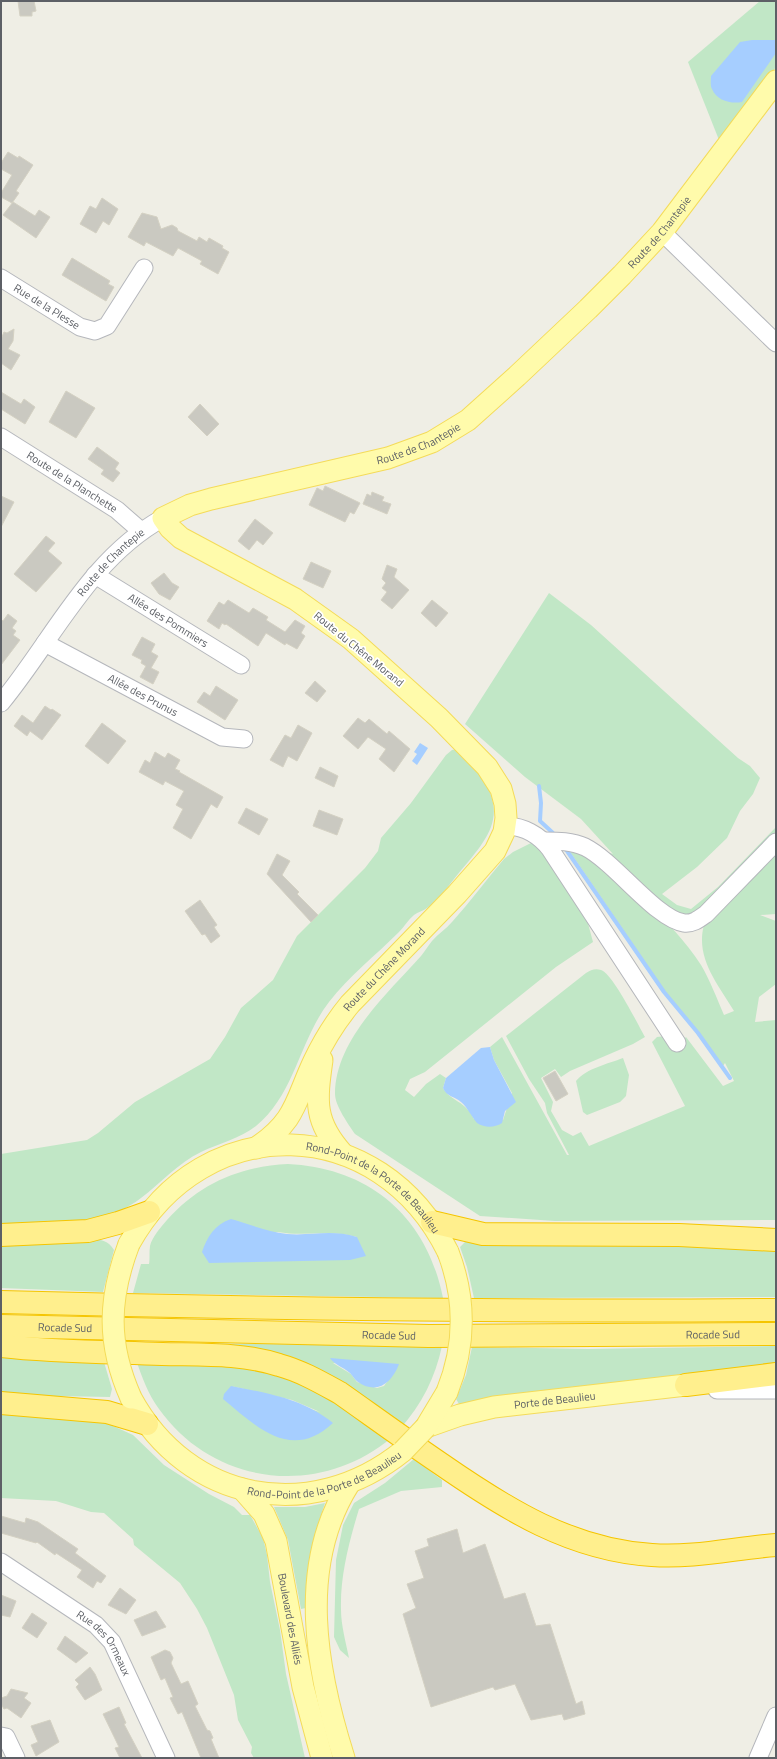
<svg xmlns="http://www.w3.org/2000/svg" width="777" height="1759" viewBox="0 0 777 1759" font-family="'Titillium Web',sans-serif">
<rect width="100%" height="100%" fill="#efeee5"/>
<g fill="#c1e7c6" fill-rule="evenodd">
<polygon points="760,1 776,1 776,67 721,145 688,62"/>
<polygon points="549,593 591,625 738,758 750,766 760,778 753,794 740,811 727,838 697,867 662,894 677,905 691,909 718,887 776,827 776,838 724,891 691,916 669,911 602,850 613,854 581,819 525,777 465,724"/>
<path d="M457,749c11,7 16,16 23,26 30,42 6,65 -22,99 -9,11 -19,26 -31,34 -4,3 -9,4 -13,7 -6,5 -10,12 -15,17 -24,24 -50,44 -70,70 -30,39 -34,92 -73,124 -17,13 -36,17 -55,26 -23,11 -40,31 -60,46 -40,31 -93,26 -140,26v-70l86,-14 11,-7 37,-31 75,-43 15,-22 16,-29 32,-28 24,-44 68,-68 13,-17 3,-13 30,-35 35,-48 6,-5z"/>
<path d="M531,843l7,1 48,72 7,26 -37,25 -131,105 -15,7 -5,11 9,7 12,-13 14,-10 6,4 -3,10c7,13 23,13 31,31l29,1 9,-27 -18,-33 -4,-13 12,-10 65,118h2l-22,-42 -2,-10 -16,-24 -23,-43 80,-63c5,-3 9,-5 15,-3 12,4 36,53 44,67l-12,7 -63,27 -9,6 -6,-8 -14,9 12,24 -2,9 11,19 11,6 8,-4 8,14 96,-40 -33,-64 5,-5 9,-1 8,13 12,-12 37,49 11,-5 -9,-18 -2,3 -58,-75 -99,-145 15,3c43,36 90,69 120,116 9,15 16,34 23,50l10,-4c-16,-27 -39,-53 -30,-86l72,-79v68l-16,1 16,6v63l-17,13 -4,25 21,-2v200l-221,1 -75,-5 -125,-82c-6,-9 -20,-28 -20,-40 0,-54 53,-101 86,-138 4,-5 7,-10 11,-15 6,-7 14,-12 20,-19 18,-20 34,-42 52,-63l9,-7z"/>
<path d="M623,1058l6,17 -3,21 -6,6 -33,13 -4,-3 -7,-31c11,-13 32,-17 47,-23z"/>
<path d="M288,1164c82,4 139,53 155,134l-310,-5 8,-29h8c1,-5 0,-12 1,-18 2,-9 11,-19 17,-26 32,-36 73,-54 121,-56zM278,1232c27,5 52,-3 79,5l-151,4z"/>
<path d="M91,1239c11,1 17,1 23,11l-11,42 -102,-4v-46z"/>
<polygon points="465,1242 776,1248 776,1297 474,1298 467,1267 460,1247"/>
<path d="M175,1343l267,3c-7,32 -20,58 -42,83l-58,-42 -166,-38zM333,1363l64,4 -13,19 -7,2 -20,-6 -6,-8z"/>
<polygon points="776,1346 776,1368 463,1404 459,1404 456,1399 466,1375 472,1347 588,1349"/>
<polygon points="1,1354 104,1362 112,1389 110,1397 1,1395"/>
<path d="M136,1360l108,6 61,17 86,55c-72,60 -177,48 -232,-29 -11,-15 -17,-32 -23,-49zM231,1386l61,14 28,12z"/>
<polygon points="1,1413 100,1420 133,1435 164,1465 209,1494 234,1507 242,1515 250,1515 263,1538 267,1555 270,1582 280,1630 286,1674 305,1758 254,1758 251,1753 252,1747 238,1720 234,1695 207,1628 197,1609 180,1583 134,1545 133,1539 104,1513 91,1512 56,1501 1,1498"/>
<path d="M414,1459l28,21v7l-41,4 -42,18c-10,33 -19,67 -18,101 0,15 5,33 8,48l-9,-8 -6,-13 2,-77 7,-35 11,-22 31,-20z"/>
<path d="M325,1503c-12,35 -18,68 -19,105l-5,1 -13,-69 -14,-33h31z"/>
</g>
<g fill="#a6ceff">
<path d="M752,40h24v13l-34,49c-11,2 -25,-1 -30,-13 -2,-3 -1,-10 -1,-13l29,-34z"/>
<polygon points="420,743 428,748 417,765 412,761 417,754 414,752"/>
<path d="M490,1047l4,13 22,42 -11,9 -3,12c-8,5 -17,5 -25,0 -6,-7 -9,-15 -16,-21 -7,-6 -14,-5 -18,-14l3,-10 35,-30z"/>
<path d="M231,1219c18,5 37,13 56,15 25,2 44,-5 70,3l9,19 -16,4 -141,3 -7,-11c5,-15 13,-28 29,-33z"/>
<path d="M330,1358l69,6c-7,19 -22,31 -41,18 -3,-2 -5,-6 -8,-9 -7,-6 -15,-8 -20,-15z"/>
<path d="M231,1386c36,7 73,13 102,37 -42,39 -76,4 -110,-24l1,-5z"/>
</g>
<g fill="none" stroke-linecap="round" stroke-linejoin="round">
<g stroke="#a6ceff" stroke-width="4">
<polyline points="539,786 541,803 540,821 553,833"/>
<polyline points="565,848 664,992 698,1033 730,1078"/>
</g>
</g>
<g fill="#cac9c1" stroke="#d4d1c3">
<polygon points="18,1 34,1 36,11 32,12 32,16 20,16"/>
<polygon points="8,152 18,158 19,156 33,165 16,191 19,193 12,203 1,197 1,193 12,175 1,169 1,163"/>
<polygon points="102,198 118,209 109,225 103,221 96,233 80,224 90,206 96,209"/>
<polygon points="13,202 35,216 39,210 50,217 36,238 3,215"/>
<polygon points="142,213 157,217 161,229 172,225 177,228 178,231 197,241 199,237 207,242 209,238 223,246 222,248 229,252 218,274 200,264 202,261 178,248 173,256 146,242 144,246 128,237"/>
<polygon points="72,258 110,281 108,284 114,287 106,301 62,275"/>
<polygon points="14,329 13,341 8,349 20,355 11,370 1,363 1,339 4,332 7,333"/>
<polygon points="66,391 95,408 76,438 49,422"/>
<polygon points="1,392 21,404 24,399 35,407 25,424 1,409"/>
<polygon points="200,404 219,424 207,436 188,417"/>
<polygon points="97,447 119,463 115,469 120,473 113,482 101,474 104,470 88,459"/>
<polygon points="325,486 360,503 354,514 350,512 345,522 309,505 317,488 323,491"/>
<polygon points="372,492 384,497 382,501 391,504 387,514 363,504 367,494 371,496"/>
<polygon points="1,496 14,502 1,527"/>
<polygon points="255,519 273,533 263,545 257,540 249,550 238,541"/>
<polygon points="46,536 55,543 48,551 62,563 36,592 14,574"/>
<polygon points="311,562 331,571 323,588 303,579"/>
<polygon points="387,565 397,569 394,577 409,590 392,609 381,600 387,592 382,588 386,583 382,579"/>
<polygon points="164,573 172,583 179,587 170,600 159,594 151,583"/>
<polygon points="228,600 249,613 253,608 268,617 266,620 285,632 295,620 305,626 301,633 305,636 297,649 286,643 285,645 266,633 258,646 226,624 225,625 222,623 219,629 207,621 219,602 224,605"/>
<polygon points="432,600 448,613 436,627 421,613"/>
<polygon points="8,614 17,621 12,628 16,631 13,635 20,640 1,665 1,619 3,621"/>
<polygon points="142,637 155,644 151,652 158,656 151,668 159,672 153,684 140,677 146,666 141,663 142,660 132,655"/>
<polygon points="315,681 326,691 317,702 305,693"/>
<polygon points="216,686 238,700 225,720 197,702 204,692 210,696"/>
<polygon points="45,706 51,710 52,709 61,715 42,740 30,731 27,736 14,726 22,715 33,723"/>
<polygon points="358,718 365,723 369,719 387,734 389,731 410,749 394,772 379,759 386,749 368,737 358,749 343,736"/>
<polygon points="102,723 126,741 108,764 85,746"/>
<polygon points="298,725 312,733 297,761 288,756 283,767 270,760 285,735 291,738"/>
<polygon points="155,752 165,758 168,753 180,760 175,769 180,771 179,772 223,797 217,808 211,804 191,839 173,828 183,809 176,805 184,791 165,781 163,785 139,772 145,760 150,763"/>
<polygon points="320,767 338,776 334,787 315,778"/>
<polygon points="246,808 268,819 259,835 238,823"/>
<polygon points="319,810 343,819 337,835 313,826"/>
<polygon points="277,854 290,861 282,875 299,892 297,894 318,915 311,922 267,874"/>
<polygon points="200,900 217,925 214,927 220,936 211,943 205,934 202,935 185,911"/>
<polygon points="555,1071 568,1094 556,1101 543,1078"/>
<polygon points="1,1516 25,1523 26,1518 38,1522 78,1549 75,1553 106,1576 101,1583 97,1581 93,1588 77,1577 82,1570 56,1553 55,1555 37,1542 36,1543 1,1533"/>
<polygon points="457,1529 463,1553 485,1544 504,1599 525,1593 536,1626 550,1624 576,1704 582,1701 585,1714 564,1720 562,1714 531,1720 515,1684 495,1690 493,1687 431,1707 403,1614 416,1608 407,1584 424,1578 415,1551 429,1546 427,1539"/>
<polygon points="120,1588 136,1600 126,1614 108,1605"/>
<polygon points="1,1595 16,1601 10,1617 1,1615"/>
<polygon points="156,1611 166,1627 142,1636 134,1620"/>
<polygon points="32,1613 47,1623 37,1638 22,1628"/>
<polygon points="65,1636 88,1653 76,1663 57,1649"/>
<polygon points="165,1650 170,1652 173,1658 171,1663 181,1684 188,1681 198,1704 195,1706 207,1730 210,1731 213,1738 211,1739 219,1758 201,1758 182,1712 178,1714 170,1698 173,1697 165,1678 161,1680 151,1657"/>
<polygon points="90,1667 95,1674 102,1690 85,1700 76,1687 79,1684 75,1680"/>
<polygon points="11,1689 28,1693 24,1698 31,1703 21,1718 7,1708 4,1709 1,1704 1,1698 7,1696"/>
<polygon points="119,1707 126,1723 124,1724 142,1758 120,1758 115,1748 119,1747 103,1714"/>
<polygon points="50,1720 59,1742 36,1756 31,1745 38,1742 31,1726"/>
</g>
<g fill="none" stroke-linecap="round" stroke-linejoin="round">
<defs>
<g id="minor">
<polyline points="662,232 776,343"/>
<path id="s1" d="M1,278l79,49 15,4 12,-5 37,-58"/>
<path id="s2" d="M1,437l116,73 24,21"/>
<path id="s3" d="M95,575l146,90"/>
<path id="s4" d="M45,643l177,94 22,2"/>
<path id="s5" d="M1,703c52,-63 88,-144 162,-185"/>
<path d="M505,826c18,0 34,9 45,23l127,194"/>
<path d="M544,841c14,0 28,0 41,6 30,15 71,72 99,76 9,1 15,-4 22,-9l70,-72"/>
<polyline points="717,1390 776,1390"/>
<path id="s6" d="M1,1562l95,63 16,17 54,116"/>
<polyline points="1,1736 6,1737 16,1758"/>
<polyline points="758,1758 776,1716"/>
</g>
<g id="major">
<path d="M322,1060c-6,42 -8,62 21,94"/>
<path id="s7" d="M256,1148c41,-28 39,-47 58,-87 10,-21 22,-40 36,-57l107,-110 38,-43 9,-19 2,-14 -1,-14 -4,-15 -14,-22 -48,-49 -88,-79 -56,-40 -114,-61 -11,-10 -7,-10 27,-13 21,-6 177,-41 44,-16 36,-22 49,-44 71,-67 34,-34 40,-43 114,-151"/>
<path id="s8" d="M129,1244c75,-136 251,-131 319,8"/>
<path id="s9" d="M131,1398c57,105 180,127 272,53"/>
<path id="s10" d="M426,1427l34,-12 34,-8 192,-22"/>
<polyline points="426,1427 447,1392"/>
<path id="s11" d="M242,1489l22,25 12,27 27,146 19,71"/>
<path d="M344,1758c-28,-88 -47,-192 5,-274"/>
</g>
<g id="highway">
<polyline points="432,1222 483,1234 679,1235 776,1240"/>
<polyline points="1,1235 88,1231 118,1223 149,1212"/>
<path d="M1,1302c258,7 517,10 775,8"/>
<path id="s12" d="M1,1326l428,10 347,-2"/>
<path d="M1,1346c54,6 107,6 161,8 39,1 80,-1 117,11 22,6 41,17 61,28 34,24 67,48 101,71 65,45 130,86 211,91 42,3 83,-7 124,-10"/>
<polyline points="686,1385 776,1374"/>
<polyline points="1,1403 107,1412 147,1424"/>
</g>
</defs>
<use href="#minor" stroke="#b5b7bc" stroke-width="19"/>
<use href="#major" stroke="#f4db59" stroke-width="23"/>
<use href="#highway" stroke="#f5c500" stroke-width="24"/>
<use href="#minor" stroke="#fff" stroke-width="17"/>
<use href="#major" stroke="#fffbab" stroke-width="21"/>
<use href="#highway" stroke="#ffef8d" stroke-width="22"/>
<defs>
<g id="major-bridge">
<path d="M129,1244c-21,55 -22,100 2,154"/>
<path d="M447,1392c19,-47 19,-93 1,-140"/>
<polyline points="403,1451 426,1427"/>
</g>
</defs>
<use href="#major-bridge" stroke="#f4db59" stroke-width="23" stroke-linecap="butt"/>
<use href="#major-bridge" stroke="#fffbab" stroke-width="21"/>
</g>
<g text-anchor="middle" dominant-baseline="central" stroke-width="3.5" stroke-linejoin="round" paint-order="stroke">
<g font-size="11" fill="#5d6066" stroke="#fff">
<text stroke="none"><textPath href="#s7" startOffset="1479">Route de Chantepie</textPath></text>
<text stroke="none"><textPath href="#s1" startOffset="54">Rue de la Plesse</textPath></text>
<text stroke="none"><textPath href="#s7" startOffset="1155">Route de Chantepie</textPath></text>
<text stroke="none"><textPath href="#s2" startOffset="84">Route de la Planchette</textPath></text>
<text stroke="none"><textPath href="#s5" startOffset="179">Route de Chantepie</textPath></text>
<text stroke="none"><textPath href="#s3" startOffset="86">Allée des Pommiers</textPath></text>
<text transform="translate(359 649) rotate(39)">Route du Chêne Morand</text>
<text stroke="none"><textPath href="#s4" startOffset="111">Allée des Prunus</textPath></text>
<text stroke="none"><textPath href="#s7" startOffset="223">Route du Chêne Morand</textPath></text>
<text stroke="none"><textPath href="#s8" startOffset="296">Rond-Point de la Porte de Beaulieu</textPath></text>
<text stroke="none"><textPath href="#s12" startOffset="64">Rocade Sud</textPath></text>
<text stroke="none"><textPath href="#s12" startOffset="388">Rocade Sud</textPath></text>
<text stroke="none"><textPath href="#s12" startOffset="712">Rocade Sud</textPath></text>
<text stroke="none"><textPath href="#s10" startOffset="132">Porte de Beaulieu</textPath></text>
<text stroke="none"><textPath href="#s9" startOffset="234">Rond-Point de la Porte de Beaulieu</textPath></text>
<text stroke="none"><textPath href="#s11" startOffset="142">Boulevard des Alliés</textPath></text>
<text stroke="none"><textPath href="#s6" startOffset="133">Rue des Ormeaux</textPath></text>
</g>
</g>
<rect width="777" height="1759" fill="none" stroke="#5d6066" stroke-width="4"/>
</svg>
